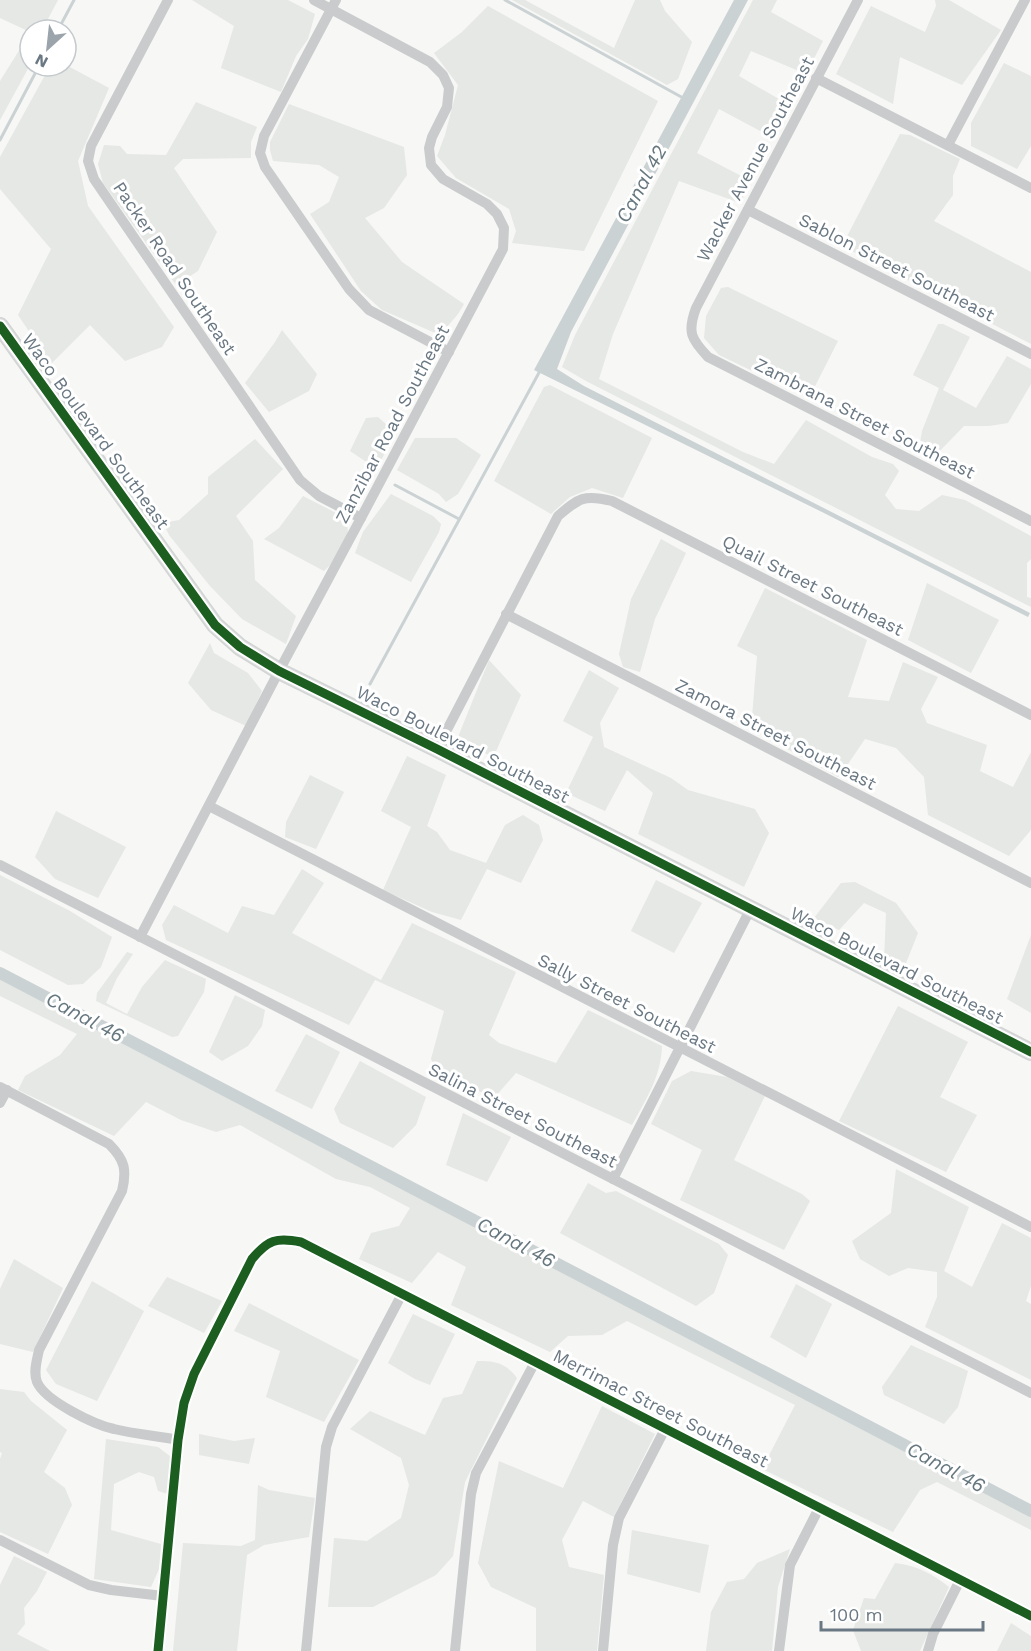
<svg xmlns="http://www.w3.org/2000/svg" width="1031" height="1651" viewBox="0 0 1031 1651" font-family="'Work Sans',sans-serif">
<rect width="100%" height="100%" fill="#f7f7f6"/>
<g fill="#e5e8e4">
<polygon points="0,0 58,0 42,30 30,30 30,32 0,18"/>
<polygon points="192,0 288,0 315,14 308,39 296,56 281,92 221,68 234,26"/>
<polygon points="512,0 525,0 614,48 635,0 660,0 665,11 692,42 678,79 667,85"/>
<polygon points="753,0 777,0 771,12 823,41 806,74 751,51 739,76 791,106 775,139 719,109 697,153 751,181 740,203 679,181 613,334 599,379 743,452 774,464 806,420 872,457 893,464 899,471 885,495 896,509 919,511 942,495 965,500 1031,536 1031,559 1027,563 1027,597 1031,598 1031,607 586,381 562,367 575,335"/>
<polygon points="935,0 949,0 1001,30 962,85 900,57 893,104 836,74 871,6 925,32 936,6"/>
<polygon points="488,6 658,101 584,251 512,243 516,231 509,209 456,178 437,156 445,135 458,85 434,53 462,32"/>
<polygon points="30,33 30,65 0,120 0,81"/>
<polygon points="1004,63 1031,76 1031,146 1017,169 971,146 971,123"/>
<polygon points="66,65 109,88 78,161 88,206 174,327 162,347 125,361 90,325 51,364 18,315 51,249 0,189 0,157 50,66 66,66"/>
<polygon points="196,102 257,127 251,142 251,158 183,159 174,168 217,232 198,271 176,285 103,183 98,164 104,145 120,146 127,154 166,155"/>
<polygon points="289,104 404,147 407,175 384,208 365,218 402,262 464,304 458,314 440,335 382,310 361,291 310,214 329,202 339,177 319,165 273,161 270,150 270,142"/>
<polygon points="900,134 910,135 960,159 953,176 953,195 934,221 1031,272 1031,344 842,246"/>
<polygon points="728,287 838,341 809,398 719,355 704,338 706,316 721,288"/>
<polygon points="938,324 943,324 970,337 943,390 976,408 1007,356 1031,369 1031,384 1008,423 989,426 964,426 933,458 918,455 922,431 939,388 913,375"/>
<polygon points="282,330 317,374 309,391 269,412 245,383 275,342"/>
<polygon points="550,385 652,438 623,498 592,488 570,497 551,514 494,481 544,387"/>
<polygon points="378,417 390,428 393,436 377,469 350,451 366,418"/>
<polygon points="415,438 456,438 481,455 458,494 446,502 439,494 397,470"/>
<polygon points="255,439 283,469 236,516 253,541 255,580 296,616 286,644 242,619 210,586 169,535 163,523 179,520 208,494 208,477"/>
<polygon points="391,494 433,516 441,524 439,532 411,582 355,553 363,532"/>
<polygon points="303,496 342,516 347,522 348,534 331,564 324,571 264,539 279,528"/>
<polygon points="661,539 686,553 655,619 640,672 623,667 619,654 631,599"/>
<polygon points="927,583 999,620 971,673 908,640"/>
<polygon points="765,588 867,640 848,697 889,701 903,662 938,677 921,709 927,723 987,745 980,771 1013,787 1031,752 1031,830 1009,856 928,815 924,777 896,748 865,739 846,767 838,777 751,729 757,656 737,646"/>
<polygon points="210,643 214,653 248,673 262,691 246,726 211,710 188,683"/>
<polygon points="489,660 521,695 493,758 482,751 456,742"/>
<polygon points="589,670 619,688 600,723 604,747 671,778 688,790 755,809 769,833 744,887 638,834 653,793 627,770 605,811 566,793 593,737 563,721"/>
<polygon points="407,756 446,775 427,826 437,832 450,850 486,863 505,825 523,815 539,825 543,840 521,883 487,869 461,920 432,912 383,890 411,827 381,811"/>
<polygon points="310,775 344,792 316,849 285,837 286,822"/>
<polygon points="56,811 126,847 98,898 55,879 35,857"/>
<path d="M302,869l22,14 -32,50 89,47 31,-57 104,49 -27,63 10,8 57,20 32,-53 74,36c-1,31 -16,53 -30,79l-116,-52 -21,24 -54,-19 -10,-19 13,-48 -69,-31 -26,45 -183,-85 -4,-15 12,-20 54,28 14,-27 32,9z"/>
<polygon points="0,875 70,911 112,937 101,967 83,984 68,985 0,950"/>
<polygon points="656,880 702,903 674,953 631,931"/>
<polygon points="855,882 896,903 918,933 904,968 884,960 886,913 864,903 839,930 814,918 841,883"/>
<polygon points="1031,935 1031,1013 1007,999"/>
<polygon points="127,952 133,954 117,978 106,1003 127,1014 142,987 165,960 206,979 204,992 178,1036 172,1037 96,1001 97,993"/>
<polygon points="0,977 1031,1516 1031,1530 937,1482 920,1490 893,1532 762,1469 795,1405 627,1321 602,1335 568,1336 550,1352 451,1305 466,1267 438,1252 412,1283 359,1259 371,1233 399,1226 410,1208 370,1187 336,1179 240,1125 216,1132 181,1120 146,1102 114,1136 18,1090 25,1076 60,1055 77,1034 0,996"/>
<polygon points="235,995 265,1010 262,1026 248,1046 222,1061 209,1052"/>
<polygon points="898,1006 968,1042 940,1097 977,1115 946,1172 839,1121"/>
<polygon points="306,1034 340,1052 312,1109 275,1091"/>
<polygon points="360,1061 426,1097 416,1125 393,1148 340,1123 334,1109"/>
<polygon points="691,1071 727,1077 765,1096 734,1160 802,1194 810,1201 784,1250 680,1200 702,1150 651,1124 672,1081"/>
<polygon points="463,1113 511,1137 487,1182 446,1165"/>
<polygon points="896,1169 969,1207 944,1271 972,1287 1002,1223 1031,1238 1031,1286 1026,1301 1031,1304 1031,1380 925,1327 937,1297 937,1272 908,1268 889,1276 860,1259 852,1241 891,1213"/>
<polygon points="588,1183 606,1193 616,1191 719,1244 728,1255 714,1293 696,1306 560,1233"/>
<polygon points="14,1259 63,1288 33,1352 0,1344 0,1289"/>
<polygon points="167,1277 222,1301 204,1333 148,1306"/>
<polygon points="92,1281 144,1311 97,1401 56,1384 46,1370"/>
<polygon points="796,1284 832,1304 806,1358 770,1337"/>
<polygon points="249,1303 359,1360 324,1422 266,1397 280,1351 234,1331"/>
<polygon points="413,1314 455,1334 430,1385 415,1379 388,1363"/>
<polygon points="911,1345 968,1371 958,1407 944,1424 884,1395 882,1387"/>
<path d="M477,1361c20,0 28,2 40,17l-52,104 -12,74 -17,19 -63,32h-45l6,-69 33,3 34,-23 8,-33 -8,-27 -51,-29 20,-18 55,24 18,-37 19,-4z"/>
<polygon points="0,1389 24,1392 31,1401 67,1430 44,1472 65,1488 72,1505 48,1554 0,1532 0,1459 2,1453 0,1452"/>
<polygon points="602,1406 655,1434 614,1517 583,1501 562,1540 569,1567 604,1575 597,1651 536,1651 536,1608 491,1587 478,1563 499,1461 563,1488"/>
<polygon points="199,1434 234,1441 255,1438 249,1464 199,1455"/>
<polygon points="106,1439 158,1447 171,1457 168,1494 158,1491 154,1477 139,1472 114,1484 111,1530 161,1544 159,1569 151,1587 94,1579"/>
<polygon points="258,1485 269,1490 315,1498 309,1537 264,1545 247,1555 237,1651 173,1651 183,1543 241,1546 255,1540"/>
<polygon points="632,1530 709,1545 700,1593 627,1574"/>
<polygon points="790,1549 778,1587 772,1651 706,1651 711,1612 727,1582 744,1579 757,1563"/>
<polygon points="14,1556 47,1572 37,1591 24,1608 25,1624 17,1634 50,1651 0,1651 0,1585"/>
<path d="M895,1563c23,3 36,10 54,24l-29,64h-59l-8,-21 11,-32 11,1z"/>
<polygon points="1011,1623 1031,1636 1031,1651 997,1651"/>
</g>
<polygon fill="#cbd2d4" points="734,0 748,0 571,332 557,369 584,386 1030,613 1028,617 824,513 534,370"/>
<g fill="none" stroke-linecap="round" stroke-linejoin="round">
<g stroke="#cbd2d4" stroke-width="3">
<polyline points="505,0 685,99"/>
<polyline points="58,30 74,0"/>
<polyline points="0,140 39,66"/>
<polyline points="395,485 459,519"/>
<polyline points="370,684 541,369"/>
</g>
<polyline stroke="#cbd2d4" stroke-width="12" points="0,973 1031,1511"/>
<defs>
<polyline id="secondary" points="0,326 215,625 240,647 279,671 437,749 1031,1052"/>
</defs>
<use href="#secondary" stroke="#d3d4d4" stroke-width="18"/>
<g stroke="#c9cbcc" stroke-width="10">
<polyline points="168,0 91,146 88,161 94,179 300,480 319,496 361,518"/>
<polyline points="336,0 264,136 260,153 265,167 349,289 369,310 449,352"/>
<path d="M858,0l-162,308c-9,24 -5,31 12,49l323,164"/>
<polyline points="816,78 1031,188"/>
<polyline points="948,145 1025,0"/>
<polyline points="748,210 1031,354"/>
<polyline points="506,614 1031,883"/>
<path d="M437,749l121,-233c21,-18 26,-22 54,-15l419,214"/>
<polyline points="209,806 1031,1227"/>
<polyline points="0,865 1031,1393"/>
<polyline points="140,937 279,671 361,518 503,249 504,228 497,214 487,204 443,179 431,165 429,148 432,137 447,107 449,88 443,75 430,62 314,0"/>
<path d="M0,1087l109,57c16,16 18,26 13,47l-83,159c-2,10 -6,22 -2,32 8,19 58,43 77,47 21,5 43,7 64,11"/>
<polyline points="0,1103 7,1090"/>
<polyline points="613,1179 751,908"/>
<polyline points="0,1540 89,1585 111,1590 163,1596"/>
<path d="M158,1651l20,-211 6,-37 10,-29 58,-115c16,-19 24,-22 49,-17l730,374"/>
<polyline points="306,1651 326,1447 332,1427 402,1294"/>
<polyline points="455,1651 471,1494 476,1473 535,1362"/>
<polyline points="603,1651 613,1545 619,1518 665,1429"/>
<polyline points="779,1651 790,1565 819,1508"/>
<polyline points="928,1651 933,1634 960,1580"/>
</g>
<use href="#secondary" stroke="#dedfe0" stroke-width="15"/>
<defs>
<g id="cycleway">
<polyline points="0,326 215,625 240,647 279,671 437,749 1031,1052"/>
<path d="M158,1651l20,-211 6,-37 10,-29 58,-115c16,-19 24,-22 49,-17l730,374"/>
</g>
</defs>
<use href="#cycleway" stroke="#fff" stroke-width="13"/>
<use href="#cycleway" stroke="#1b5e20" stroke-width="9"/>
</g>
<g text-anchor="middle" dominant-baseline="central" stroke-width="6" stroke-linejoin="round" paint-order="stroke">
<g font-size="18" fill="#6a7883" stroke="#fff">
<text transform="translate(755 159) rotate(-62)">Wacker Avenue Southeast</text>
<text transform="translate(897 267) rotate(27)">Sablon Street Southeast</text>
<text transform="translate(175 268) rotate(56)">Packer Road Southeast</text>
<text transform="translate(865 418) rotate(27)">Zambrana Street Southeast</text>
<text transform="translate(392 424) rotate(-62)">Zanzibar Road Southeast</text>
<text transform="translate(96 431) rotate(54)">Waco Boulevard Southeast</text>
<text transform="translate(813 585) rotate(27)">Quail Street Southeast</text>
<text transform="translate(776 734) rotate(27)">Zamora Street Southeast</text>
<text transform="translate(463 744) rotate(27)">Waco Boulevard Southeast</text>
<text transform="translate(897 965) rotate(27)">Waco Boulevard Southeast</text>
<text transform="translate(627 1003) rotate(27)">Sally Street Southeast</text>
<text transform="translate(523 1115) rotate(27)">Salina Street Southeast</text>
<text transform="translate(661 1408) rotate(27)">Merrimac Street Southeast</text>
</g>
<g font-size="20" font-style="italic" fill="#66777f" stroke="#fff">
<text transform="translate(641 184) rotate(-62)">Canal 42</text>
<text transform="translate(85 1017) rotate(28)">Canal 46</text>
<text transform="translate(516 1242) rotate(28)">Canal 46</text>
<text transform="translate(946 1467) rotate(28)">Canal 46</text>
</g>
</g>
<g transform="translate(48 48) rotate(207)"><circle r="28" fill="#ffffff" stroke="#c3c9cd" stroke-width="1.5"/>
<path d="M0-4.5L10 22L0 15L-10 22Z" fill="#9ba4ab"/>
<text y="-9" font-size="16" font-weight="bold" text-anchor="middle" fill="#6a7883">N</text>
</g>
<path d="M821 1621v9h162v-9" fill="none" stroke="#6a7883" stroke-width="3"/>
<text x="830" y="1621" font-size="18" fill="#6a7883" stroke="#ffffff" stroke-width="4.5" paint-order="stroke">100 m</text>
</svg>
